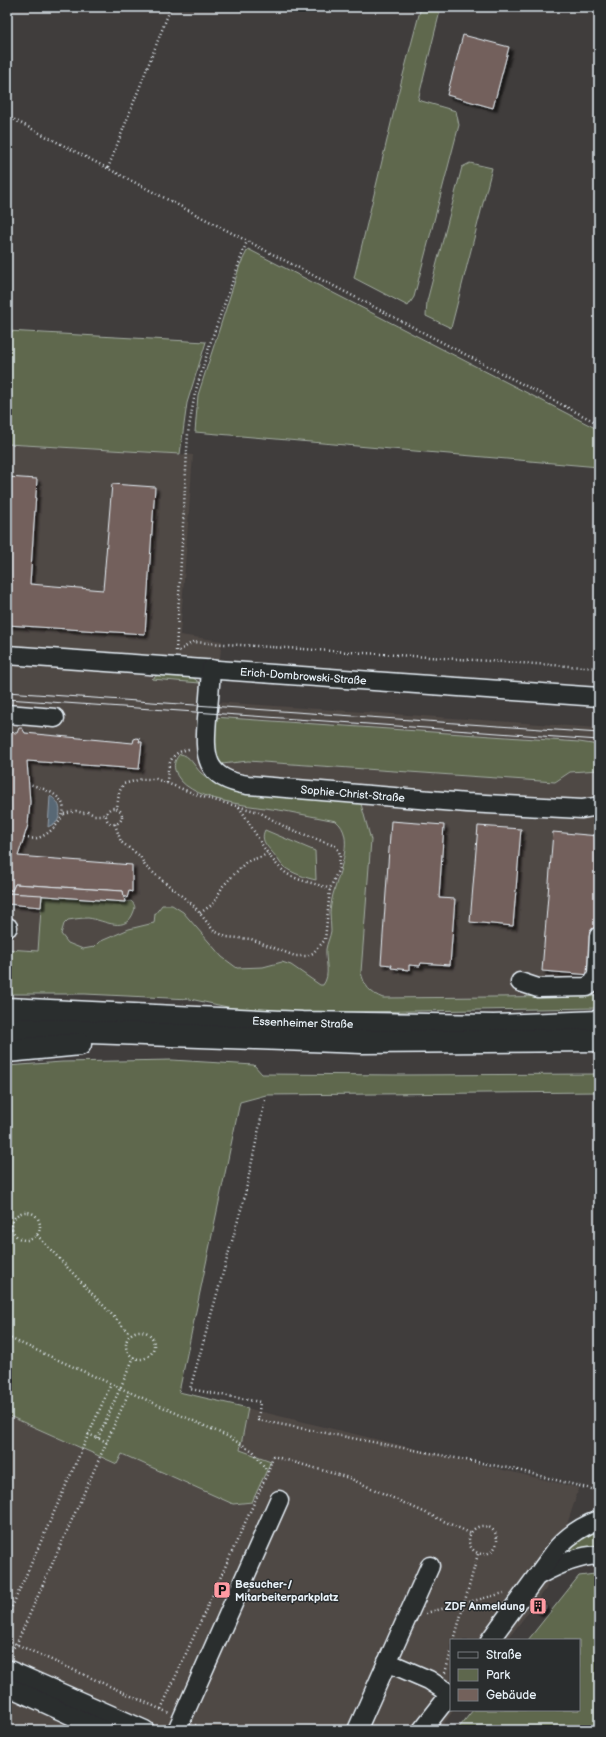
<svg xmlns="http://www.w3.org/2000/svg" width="606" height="1737" viewBox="0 0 606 1737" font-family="'Balsamiq Sans',sans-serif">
<defs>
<filter id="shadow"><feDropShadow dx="3.5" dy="3.5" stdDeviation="1" flood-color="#0009"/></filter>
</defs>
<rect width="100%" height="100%" fill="#403d3c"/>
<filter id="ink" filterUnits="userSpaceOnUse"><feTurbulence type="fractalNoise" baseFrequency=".025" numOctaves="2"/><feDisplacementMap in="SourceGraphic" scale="8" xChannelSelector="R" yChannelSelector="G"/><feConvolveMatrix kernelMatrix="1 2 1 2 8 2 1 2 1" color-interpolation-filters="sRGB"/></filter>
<g filter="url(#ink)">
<g fill="#4f4845">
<polygon points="7,444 193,455 180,635 222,641 215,702 599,728 599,745 214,717 222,764 248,761 555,782 570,772 599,770 599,1008 237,1009 190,999 85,994 7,994"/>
<polygon points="240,1102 179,1392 579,1488 546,1589 507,1640 451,1640 451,1710 454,1710 439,1730 7,1730 7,1115"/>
</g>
<g fill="#5e674d" stroke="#a3aca2">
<polygon points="421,7 441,7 418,100 456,111 459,125 414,297 408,306 354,278 398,94"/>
<polygon points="470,163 492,168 451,328 426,316 427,301 462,167"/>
<polygon points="248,249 599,430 599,467 195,432 198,395 240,265"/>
<polygon points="7,331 206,342 187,403 180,454 7,444"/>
<polygon points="158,675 192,677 200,683 152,679"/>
<polygon points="213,717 579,742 599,745 599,770 570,772 555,782 248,761 222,764 215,754"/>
<path d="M180,754c10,1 14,12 21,19 8,7 17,13 28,17l132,14 10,36 -10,132c3,14 9,21 22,26l216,-2v12l-304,5 -58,-4 -47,-10 -105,-5h-78v-45l31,2 4,-56 83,7 6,-1c3,3 5,5 3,10 -8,24 -29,9 -46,7 -7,0 -13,1 -20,2l-4,4 -3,10 7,9 15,6 11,-2 5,-5 30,-13 25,-6 1,-9 7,-9h10l11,7 39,45 15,11 26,-1 19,-5 9,3 29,20h3c8,-10 2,-25 3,-36 1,-6 4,-12 5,-18 0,-6 -1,-13 -1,-19 1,-8 2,-16 5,-24 5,-19 20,-52 1,-67 -17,-3 -34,-7 -51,-10 -28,-5 -102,-9 -110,-41 -2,-6 1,-12 5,-16z"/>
<path d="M265,830l50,21 1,29c-10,-2 -24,-7 -32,-13 -4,-3 -5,-7 -8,-10 -6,-9 -17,-15 -11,-27z"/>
<polygon points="172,1060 254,1065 262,1074 400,1075 599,1074 599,1092 266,1095 240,1102 179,1392 248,1408 240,1450 271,1461 252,1502 233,1504 122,1454 117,1464 7,1415 7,1066 62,1062"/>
<polygon points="599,1527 599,1548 564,1555 561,1551"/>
<polygon points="595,1574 599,1575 599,1730 457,1730 473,1710 579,1710 579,1640 528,1640 579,1576"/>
</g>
<path fill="#596775" stroke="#929ea9" d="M50,796c11,6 12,16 7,26l-9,5z"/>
<g fill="#73615b" stroke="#e8f1f8" filter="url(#shadow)">
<polygon points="463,35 509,47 493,108 447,95"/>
<polygon points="7,477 37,479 30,584 103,590 112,484 155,487 145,634 7,625"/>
<polygon points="19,728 22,728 25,733 133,743 134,739 137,738 140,739 139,742 142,742 139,769 27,761 30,802 28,825 18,856 132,865 132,892 129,891 127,898 123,895 123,891 15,884 12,891 7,888 7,732 17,733"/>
<polygon points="391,821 444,825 439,898 455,899 450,965 421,963 420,966 409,965 409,970 391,968 392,965 381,964"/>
<polygon points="478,826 521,829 513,926 470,922"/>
<polygon points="553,832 599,836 599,872 591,975 542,971"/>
<polygon points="15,884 123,891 125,902 7,893 7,888 12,891"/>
<polygon points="7,893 42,895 41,907 7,904"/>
<polygon points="534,1600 538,1600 545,1605 545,1609 542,1612 538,1612 532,1607 532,1603"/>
</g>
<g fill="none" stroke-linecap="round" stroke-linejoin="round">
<defs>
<g id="minor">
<path id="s1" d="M7,655l592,42"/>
<path id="s2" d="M211,669c-1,16 -2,32 -4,49 -3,38 -3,61 41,67l219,18 115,6 17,-3"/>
<polyline points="7,714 55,718"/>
<polyline points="7,927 8,927"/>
<polyline points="520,982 538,988 587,987 594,982 597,974 599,936"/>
<path d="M539,1575c18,-10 39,-19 60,-20"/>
<path d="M490,1640l68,-93c12,-13 24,-21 41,-27"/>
<polyline points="387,1662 429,1680 450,1694"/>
<polyline points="7,1669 145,1730"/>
<polyline points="7,1686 103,1730"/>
<polyline points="177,1730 279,1500"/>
<polyline points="357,1730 430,1566"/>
<polyline points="422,1730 451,1693"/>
</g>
<g id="major">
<path id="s3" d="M7,1009l295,14 192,3 105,-4"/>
<polyline points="7,1029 362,1042 599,1040"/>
<polyline points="7,1051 80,1044"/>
</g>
</defs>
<use href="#minor" stroke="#e8f1f8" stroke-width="21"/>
<use href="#major" stroke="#e8f1f8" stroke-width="25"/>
<g stroke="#e8f1f8" stroke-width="2.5" stroke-dasharray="1 3" stroke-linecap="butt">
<polyline points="7,116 599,424"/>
<polyline points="108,168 171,7"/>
<polyline points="176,651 188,433 195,393 211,341 247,241"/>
<polyline points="179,651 193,642 599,668"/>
<path d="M167,783c1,-19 2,-30 22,-34"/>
<path d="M239,807c15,21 26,50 47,66 13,9 31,10 44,16"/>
<circle cx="114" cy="816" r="8"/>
<polyline points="64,814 76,811 83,813 88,812 94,815 107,815"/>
<polyline points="115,824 121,842 140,856 145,866 194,906 214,931 227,937 251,939 295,956 307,956 313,953 325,940 330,889 339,868 340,855 339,851 335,846 287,828 259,812 206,798 156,779 142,779 123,784 119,793 117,808"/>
<path d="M24,838c4,0 9,1 13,0 12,-2 34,-23 24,-37 -6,-9 -22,-14 -32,-17"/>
<path d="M200,913l13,-9 10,-18 22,-23c7,-5 16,-4 22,-10"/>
<polyline points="265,1100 244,1199 190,1389 260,1402 258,1420 513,1469 599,1491"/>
<circle cx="26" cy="1226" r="14"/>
<polyline points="7,1221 13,1222"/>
<polyline points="37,1235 130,1334"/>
<circle cx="140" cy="1345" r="14"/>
<polyline points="7,1337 227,1436 253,1451 268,1472 161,1709"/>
<polyline points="88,1434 107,1442"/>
<polyline points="98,1438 134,1357"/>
<polyline points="268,1472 273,1456 349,1478 470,1533"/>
<circle cx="483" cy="1540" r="14"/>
<polyline points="426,1613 504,1593"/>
<polyline points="7,1618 111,1384"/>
<polyline points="7,1640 169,1713"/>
<polyline points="454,1640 478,1554"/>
<polyline points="8,1653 16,1645 129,1392"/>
<polyline points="445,1673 451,1652"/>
<polyline points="195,1725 207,1730"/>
</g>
<use href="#minor" stroke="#2a2d2e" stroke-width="18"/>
<use href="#major" stroke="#2a2d2e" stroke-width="22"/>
<g stroke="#e8f1f8" stroke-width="1">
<polyline points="7,692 599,733"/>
<polyline points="7,699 599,740"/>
</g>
</g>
</g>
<defs>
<symbol id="parking-square" viewBox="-11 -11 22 22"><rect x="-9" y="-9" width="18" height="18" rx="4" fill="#ff9aa2" stroke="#2a2d2e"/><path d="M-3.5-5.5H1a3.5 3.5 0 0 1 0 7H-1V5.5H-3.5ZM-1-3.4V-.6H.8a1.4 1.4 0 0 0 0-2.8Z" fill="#111"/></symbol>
<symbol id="building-square" viewBox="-11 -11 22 22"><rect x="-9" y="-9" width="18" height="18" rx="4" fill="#ff9aa2" stroke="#2a2d2e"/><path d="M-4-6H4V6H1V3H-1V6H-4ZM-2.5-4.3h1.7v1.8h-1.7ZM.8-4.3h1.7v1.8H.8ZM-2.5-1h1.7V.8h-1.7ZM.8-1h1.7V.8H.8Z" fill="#111"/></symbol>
</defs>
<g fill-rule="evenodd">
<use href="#parking-square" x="212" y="1580" width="20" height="20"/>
<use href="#building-square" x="528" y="1596" width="20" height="20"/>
</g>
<g text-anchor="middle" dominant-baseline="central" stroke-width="3" stroke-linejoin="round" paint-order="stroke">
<g font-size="11" fill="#e8f1f8" stroke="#2a2d2e">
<text stroke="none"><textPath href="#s1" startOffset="297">Erich-Dombrowski-Straße</textPath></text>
<text stroke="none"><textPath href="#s2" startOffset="246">Sophie-Christ-Straße</textPath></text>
<text stroke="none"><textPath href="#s3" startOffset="296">Essenheimer Straße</textPath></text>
</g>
<g font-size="11" font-weight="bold" fill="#e8f1f8" stroke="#2a2d2e" text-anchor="start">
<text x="235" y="1584">Besucher-/<tspan x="235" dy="13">Mitarbeiterparkplatz</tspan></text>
<text x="525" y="1606" text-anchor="end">ZDF Anmeldung</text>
</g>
</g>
<rect width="606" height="1737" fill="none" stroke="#2a2d2e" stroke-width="24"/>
<rect x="12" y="12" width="582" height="1713" fill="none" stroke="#e8f1f8" stroke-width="1.5" filter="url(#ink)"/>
<rect x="450" y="1639" width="130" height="72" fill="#2a2d2e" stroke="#767b7f"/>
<rect x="458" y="1652" width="20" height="6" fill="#2a2d2e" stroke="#767b7f"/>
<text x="486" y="1659" font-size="12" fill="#e8f1f8">Straße</text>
<rect x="458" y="1669" width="20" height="12" fill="#5e674d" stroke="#767b7f"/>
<text x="486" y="1679" font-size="12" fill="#e8f1f8">Park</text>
<rect x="458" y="1689" width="20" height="12" fill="#73615b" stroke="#767b7f"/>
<text x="486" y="1699" font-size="12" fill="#e8f1f8">Gebäude</text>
</svg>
